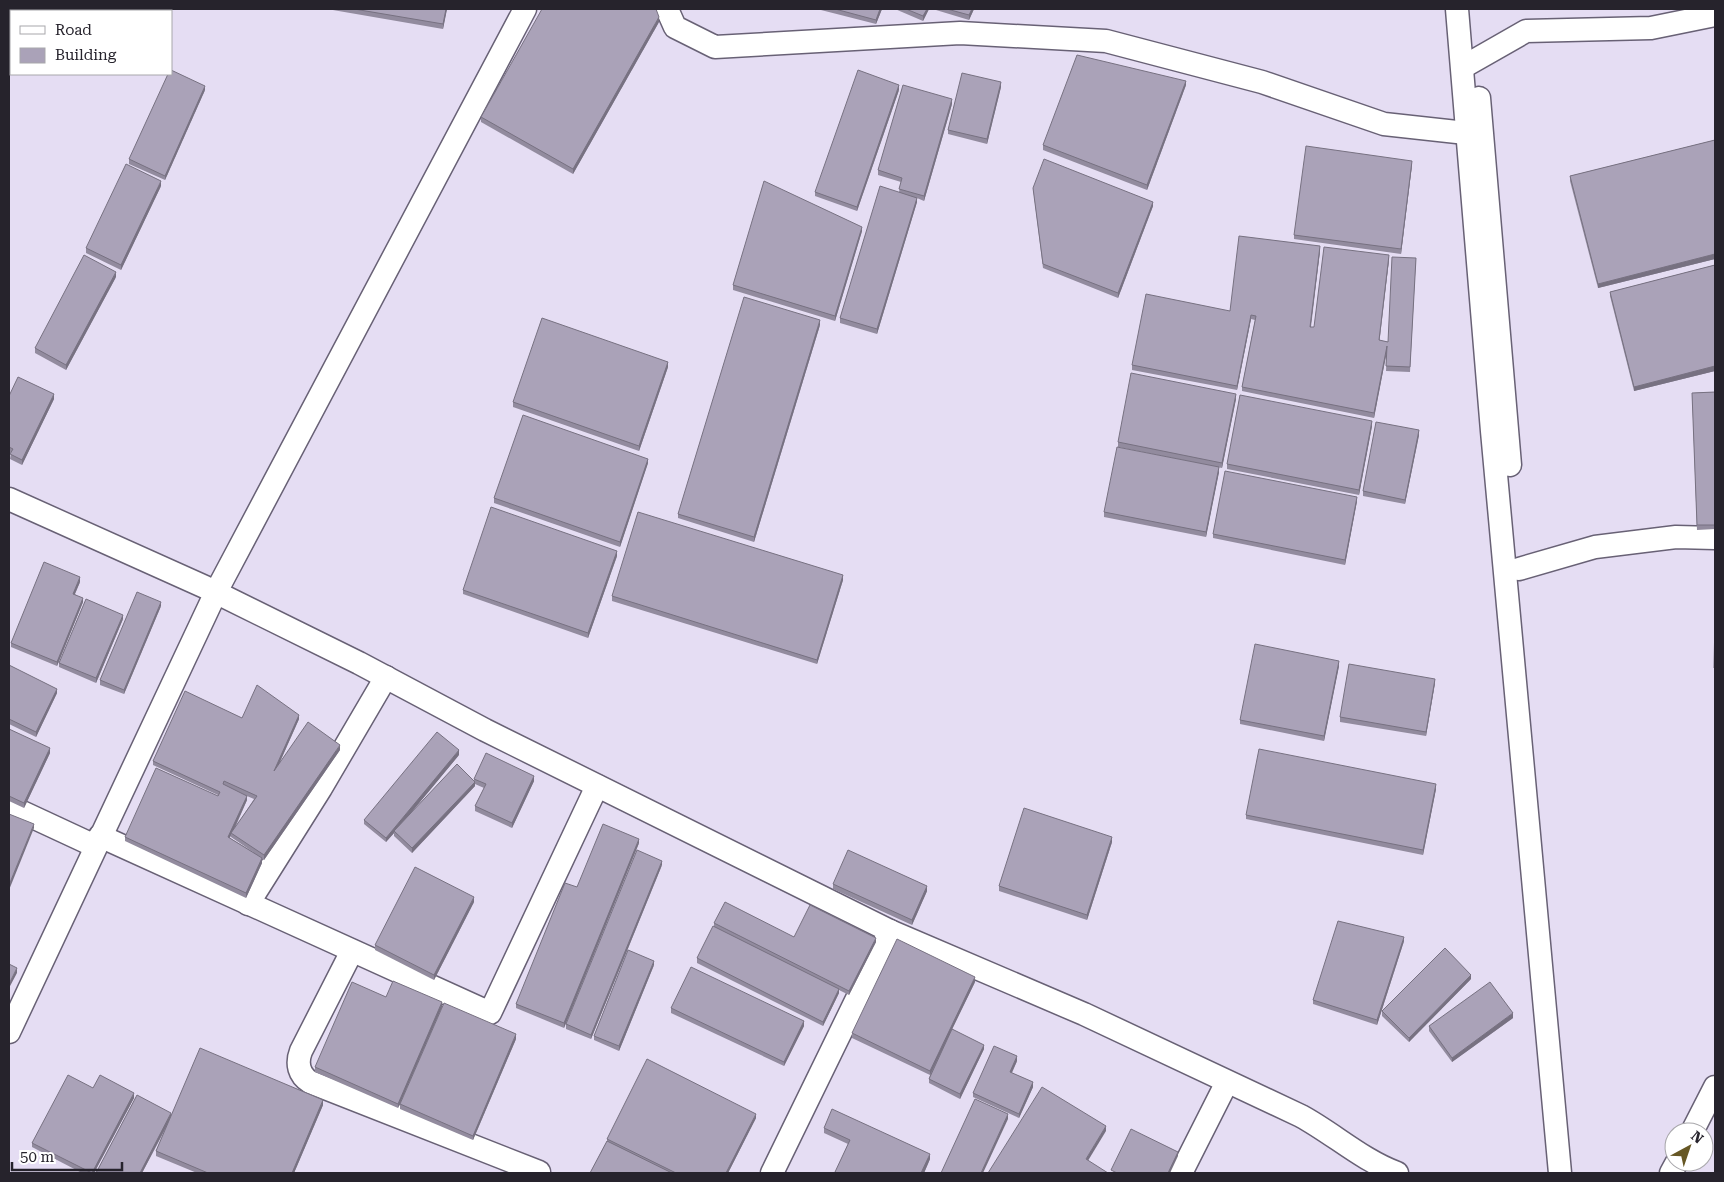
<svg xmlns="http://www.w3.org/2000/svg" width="1724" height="1182" viewBox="0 0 1724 1182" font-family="'Roboto Serif',serif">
<rect width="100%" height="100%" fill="#e5ddf3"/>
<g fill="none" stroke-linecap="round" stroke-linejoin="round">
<defs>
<g id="minor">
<polyline points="667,9 675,27 715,47 960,33 1106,41 1262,82 1384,124 1466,133"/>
<polyline points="1457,9 1492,431 1560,1173"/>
<polyline points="1463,67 1526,31 1651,28 1715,15"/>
<polyline points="1479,98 1510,465"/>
<path d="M9,499l196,88 154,76 126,67 405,201 194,83 217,102c33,18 61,44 96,57"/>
<polyline points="1519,569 1595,547 1676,537 1715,538"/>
<polyline points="9,806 95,846"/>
<polyline points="100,836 490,1013 597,786"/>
<polyline points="248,904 321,788 386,677"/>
<path d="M352,951l-51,100c-5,13 -2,24 9,31l229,90"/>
<polyline points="9,1032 216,592 525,9"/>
<polyline points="1692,1132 1715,1087"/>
<polyline points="772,1173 890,931"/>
<polyline points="1181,1173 1227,1082"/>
<polyline points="1671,1173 1677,1162"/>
</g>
</defs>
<use href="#minor" stroke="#686175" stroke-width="25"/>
<use href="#minor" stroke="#fff" stroke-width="22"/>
</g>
<g fill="#928b9e" fill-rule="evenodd">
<polygon points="327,9 447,9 443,29"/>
<polygon points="817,9 882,9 876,24"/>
<polygon points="895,9 929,9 923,21"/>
<polygon points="936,9 974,9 969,20 936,10"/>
<polygon points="659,22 573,174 481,122 481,117"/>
<polygon points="1186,85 1147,190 1043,150 1043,145"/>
<polygon points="1001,87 987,144 948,134 948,130"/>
<polygon points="205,90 165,180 129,164 129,159"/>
<polygon points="899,90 857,211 815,196 815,192"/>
<polygon points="952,104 924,201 917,198 917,202 877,334 840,323 840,318 899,192 901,182 878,175 878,170"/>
<polygon points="1715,140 1715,259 1598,288 1570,181 1570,176"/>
<polygon points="1412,165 1401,254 1294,239 1294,235"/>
<polygon points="161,186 121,270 86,253 86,248"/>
<polygon points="1033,188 1153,206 1118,298 1043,268"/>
<polygon points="862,231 835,321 733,290 733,285"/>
<polygon points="1320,251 1311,327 1314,327 1389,260 1379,340 1388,342 1416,258 1410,372 1386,371 1387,351 1374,418 1242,391 1242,387 1255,320 1251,319 1237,390 1132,370 1132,365 1230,311"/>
<polygon points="1715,265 1715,371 1634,391 1610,296 1610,292"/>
<polygon points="116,277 66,370 35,353 35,348"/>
<polygon points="820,325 754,542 678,518 678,514"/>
<polygon points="668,367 639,451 513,407 513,402"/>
<polygon points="1715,392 1715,529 1697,530 1692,393"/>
<polygon points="9,396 54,399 22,465 10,459 11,453 9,452"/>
<polygon points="1236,399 1222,468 1118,447 1118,442"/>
<polygon points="1372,426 1359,495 1227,469 1227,464"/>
<polygon points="1419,435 1405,504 1363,496 1363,491"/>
<polygon points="648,463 620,547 494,503 494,498"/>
<polygon points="1219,472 1206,537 1104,517 1104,512"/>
<polygon points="1357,501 1345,565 1213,538 1213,534"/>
<polygon points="617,556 588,638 463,594 463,590"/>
<polygon points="843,580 817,664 612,601 612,596"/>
<polygon points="80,582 75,594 83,602 57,666 11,647 11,643"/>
<polygon points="161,606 124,694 100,685 100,680"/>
<polygon points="123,619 96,683 59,667 59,663"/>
<polygon points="9,665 57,693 36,737 9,724"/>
<polygon points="1339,666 1324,741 1240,724 1240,720"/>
<polygon points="1435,683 1426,736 1340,722 1340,717"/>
<path d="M242,718l57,1 -19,43 60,-12 -76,110 -2,-1v4l-16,35 -121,-57v-4l93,-41v-1l-65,-30v-4zM247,796l7,3 -19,29 12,-28zM231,835v2l22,15 -23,-14z"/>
<polygon points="9,729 50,753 24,808 9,801"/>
<polygon points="459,755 406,819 474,781 474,779 534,781 512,828 475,811 475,806 484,788 475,784 475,786 412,853 394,836 394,833 386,842 364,824 364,820"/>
<polygon points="1436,789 1423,855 1246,819 1246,815"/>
<polygon points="1112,842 1087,920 999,891 999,886"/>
<polygon points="639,843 564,1028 516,1008 516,1004 577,887"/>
<polygon points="662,865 591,1039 566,1029 566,1024"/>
<polygon points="833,884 927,891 912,925 833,889"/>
<polygon points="474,902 434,980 375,950 375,945"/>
<polygon points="714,923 794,937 876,942 849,995 839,990 839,993 823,1026 697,963 697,958 714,926"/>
<polygon points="1404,941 1377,1025 1313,1004 1313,1000"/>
<polygon points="654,965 619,1051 594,1040 594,1036"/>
<polygon points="1471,979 1409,1042 1382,1016 1382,1011"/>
<polygon points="975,982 952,1029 984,1049 960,1099 929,1083 929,1079 930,1075 852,1038 852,1033"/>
<polygon points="386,997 442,1007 398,1108 315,1072 315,1067"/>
<polygon points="671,1008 804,1026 784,1066 671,1013"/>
<polygon points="1513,1018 1452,1062 1429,1031 1429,1026"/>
<polygon points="516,1039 473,1140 400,1109 400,1104"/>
<polygon points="1017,1061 1012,1073 1033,1087 1019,1118 973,1097 973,1093"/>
<polygon points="93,1088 134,1098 94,1173 82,1173 32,1147 32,1143"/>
<polygon points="323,1105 294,1173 197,1173 156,1156 156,1151 166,1128 142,1173 96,1173 171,1115"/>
<polygon points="756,1118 728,1173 590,1173 607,1141 607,1139"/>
<polygon points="824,1128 930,1159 924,1173 835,1173 848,1144 824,1133"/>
</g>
<g fill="#777181">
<polygon points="446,9 447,9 443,29 443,24"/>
<polygon points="880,9 882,9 876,24 876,20"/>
<polygon points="927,9 929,9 923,21 923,16"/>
<polygon points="972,9 974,9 969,20 969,15"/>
<polygon points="659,17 659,22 573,174 573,169"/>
<polygon points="1186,81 1186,85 1147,190 1147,185"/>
<polygon points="1001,82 1001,87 987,144 987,139"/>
<polygon points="899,85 899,90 857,211 857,207"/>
<polygon points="205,86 205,90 165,180 165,176"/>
<polygon points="952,99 952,104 924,201 924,196"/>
<polygon points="1412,161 1412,165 1401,254 1401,249"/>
<polygon points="161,181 161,186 121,270 121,265"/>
<polygon points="917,198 917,202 877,334 877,329"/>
<polygon points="1153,202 1153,206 1118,298 1118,293"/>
<polygon points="862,227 862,231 835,321 835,316"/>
<polygon points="1320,246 1320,251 1310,331 1310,327"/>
<polygon points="1715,254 1715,259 1598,288 1598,284"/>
<polygon points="1389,255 1389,260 1379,345 1379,340"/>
<polygon points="116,272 116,277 66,370 66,365"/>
<polygon points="1251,315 1251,319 1237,390 1237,386"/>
<polygon points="820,320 820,325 754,542 754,537"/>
<polygon points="1387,346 1387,350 1374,418 1374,413"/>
<polygon points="668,362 668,367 639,451 639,446"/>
<polygon points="1715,366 1715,371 1634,391 1634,387"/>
<polygon points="54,394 54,399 22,465 22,460"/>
<polygon points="1236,394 1236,399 1222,468 1222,463"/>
<polygon points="1372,421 1372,426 1359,495 1359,490"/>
<polygon points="1419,430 1419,435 1405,504 1405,500"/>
<polygon points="648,459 648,463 620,547 620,542"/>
<polygon points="1219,467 1219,472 1206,537 1206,532"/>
<polygon points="1357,497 1357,501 1345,565 1345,560"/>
<polygon points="617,551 617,556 588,638 588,633"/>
<polygon points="843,575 843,580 817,664 817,660"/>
<polygon points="80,577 80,582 73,598 73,594"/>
<polygon points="83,598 83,602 57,666 57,662"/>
<polygon points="161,602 161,606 124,694 124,690"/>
<polygon points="123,615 123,619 96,683 96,678"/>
<polygon points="1339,661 1339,666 1324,741 1324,736"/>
<polygon points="1435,679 1435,683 1426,736 1426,732"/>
<polygon points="57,689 57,693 36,737 36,732"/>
<polygon points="299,715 299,719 274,775 274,771"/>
<polygon points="340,745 340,750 264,860 264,855"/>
<polygon points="50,748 50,753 24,808 24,803"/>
<polygon points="459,750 459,755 395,832 394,831 394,833 386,842 386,838"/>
<polygon points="534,776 534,781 512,828 512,823"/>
<polygon points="475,782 475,786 412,853 412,848"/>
<polygon points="1436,784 1436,789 1423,855 1423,850"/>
<polygon points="247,796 247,800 232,833 231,833 231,835 228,841 228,837"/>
<polygon points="34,824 34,828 9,890 9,885"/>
<polygon points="1112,837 1112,842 1087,920 1087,915"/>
<polygon points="639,839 639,843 564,1028 564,1023"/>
<polygon points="262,858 262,863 246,898 246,893"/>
<polygon points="662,861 662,865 591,1039 591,1035"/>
<polygon points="927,886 927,891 912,925 912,920"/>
<polygon points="474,897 474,902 434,980 434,975"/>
<polygon points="1404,937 1404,941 1377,1025 1377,1020"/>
<polygon points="876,938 876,942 849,995 849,991"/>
<polygon points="654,961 654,965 619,1051 619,1046"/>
<polygon points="17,968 17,973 9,988 9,984"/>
<polygon points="1471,975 1471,979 1409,1042 1409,1038"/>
<polygon points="975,977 975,982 930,1075 930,1071"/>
<polygon points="839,989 839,993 823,1026 823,1022"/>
<polygon points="442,1002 442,1007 398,1108 398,1104"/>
<polygon points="1513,1013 1513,1018 1452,1062 1452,1058"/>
<polygon points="804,1021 804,1026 784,1066 784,1062"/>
<polygon points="516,1034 516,1039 473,1140 473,1136"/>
<polygon points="984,1045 984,1049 960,1099 960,1094"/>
<polygon points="1017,1056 1017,1061 1010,1076 1010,1072"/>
<polygon points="1033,1082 1033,1087 1019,1118 1019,1114"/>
<polygon points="134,1093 134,1098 94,1173 92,1173"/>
<polygon points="323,1100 323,1105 294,1173 292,1173"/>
<polygon points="171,1113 171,1117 142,1173 140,1173"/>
<polygon points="756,1114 756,1118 728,1173 726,1173"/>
<polygon points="1008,1114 1008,1119 983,1173 981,1173"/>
<polygon points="1106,1126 1106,1131 1086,1164 1086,1159"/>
<polygon points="1178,1152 1178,1156 1170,1173 1168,1173"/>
<polygon points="930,1154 930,1159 924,1173 921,1173"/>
</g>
<g fill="#aaa2b8" stroke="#777181">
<polygon points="354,9 446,9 443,24"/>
<polygon points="542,9 656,9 659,17 573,169 481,117"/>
<polygon points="835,9 880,9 876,20"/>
<polygon points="906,9 927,9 923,16"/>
<polygon points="947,9 972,9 969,15"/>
<polygon points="1077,55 1186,81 1147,185 1043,145"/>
<polygon points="171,70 205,86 165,176 129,159 168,74 171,74"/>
<polygon points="858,70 899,85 857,207 815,192"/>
<polygon points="962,73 1001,82 987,139 948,130"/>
<polygon points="903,85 952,99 924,196 899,189 902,178 878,170"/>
<polygon points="1715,140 1715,254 1598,284 1570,176"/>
<polygon points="1306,146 1412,161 1401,249 1294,235"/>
<polygon points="1044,159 1153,202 1118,293 1043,264 1033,188"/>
<polygon points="126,164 161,181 121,265 86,248"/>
<polygon points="764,181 862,227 835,316 733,285"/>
<polygon points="880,186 917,198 877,329 840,318"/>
<polygon points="1239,236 1320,246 1310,327 1314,327 1324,247 1389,255 1379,340 1388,342 1392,257 1416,258 1410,367 1386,366 1387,346 1374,413 1242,387 1256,316 1251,315 1237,386 1132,365 1146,294 1230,311"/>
<polygon points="84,255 116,272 66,365 35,348"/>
<polygon points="1715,265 1715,366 1634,387 1610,292"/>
<polygon points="744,297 820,320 754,537 678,514"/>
<polygon points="542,318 668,362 639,446 513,402"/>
<polygon points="1131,373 1236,394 1222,463 1118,442"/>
<polygon points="18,377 54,394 22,460 10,454 13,449 9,447 9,396"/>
<polygon points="1715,392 1715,525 1697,525 1692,393"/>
<polygon points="1240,395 1372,421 1359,490 1227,464"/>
<polygon points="523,415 648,459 620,542 494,498"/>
<polygon points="1376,422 1419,430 1405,500 1363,491"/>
<polygon points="1117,447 1219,467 1206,532 1104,512"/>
<polygon points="1225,471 1357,497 1345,560 1213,534"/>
<polygon points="491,507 617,551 588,633 463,590"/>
<polygon points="638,512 843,575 817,660 612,596"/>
<polygon points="44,562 80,577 73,594 83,598 57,662 11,643"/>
<polygon points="137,592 161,602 124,690 100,680"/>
<polygon points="86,599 123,615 96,678 59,663"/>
<polygon points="1715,617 1715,668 1714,668"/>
<polygon points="1255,644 1339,661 1324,736 1240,720"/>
<polygon points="1349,664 1435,679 1426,732 1340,717"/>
<polygon points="9,665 57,689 36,732 9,719"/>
<polygon points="257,685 299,715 274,771 308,722 340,745 264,855 231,833 257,796 224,781 223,784 247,796 228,837 262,858 246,893 125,837 156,768 218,796 220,792 153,761 185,691 242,718"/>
<polygon points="9,729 50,748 24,803 9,796"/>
<polygon points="437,732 459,750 386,838 364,820"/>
<polygon points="1259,749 1436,784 1423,850 1246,815"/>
<polygon points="486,753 534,776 512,823 475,806 486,784 474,779"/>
<polygon points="457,764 475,782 412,848 394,831"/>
<polygon points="1024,808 1112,837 1087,915 999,886"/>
<polygon points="9,814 34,824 9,885"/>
<polygon points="603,824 639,839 564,1023 516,1004 565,883 577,887"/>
<polygon points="637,850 662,861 591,1035 566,1024"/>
<polygon points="848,850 927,886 912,920 833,884"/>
<polygon points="415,867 474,897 434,975 375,945"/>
<polygon points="725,902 794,937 810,905 876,938 849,991 714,923"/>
<polygon points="1338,921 1404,937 1377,1020 1313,1000"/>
<polygon points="713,926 839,989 823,1022 697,958"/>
<polygon points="897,939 975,977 930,1071 852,1033"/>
<polygon points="1445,948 1471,975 1409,1038 1382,1011"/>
<polygon points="628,950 654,961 619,1046 594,1036"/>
<polygon points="9,964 17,968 9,984"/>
<polygon points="691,967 804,1021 784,1062 671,1008"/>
<polygon points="393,981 442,1002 398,1104 315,1067 352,982 386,997"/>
<polygon points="1490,982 1513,1013 1452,1058 1429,1026"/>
<polygon points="444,1003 516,1034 473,1136 400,1104"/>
<polygon points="952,1029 984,1045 960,1094 929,1079"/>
<polygon points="994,1046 1017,1056 1010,1072 1033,1082 1019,1114 973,1093"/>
<polygon points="200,1048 323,1100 292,1173 208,1173 156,1151"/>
<polygon points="647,1059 756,1114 726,1173 676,1173 607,1139"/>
<polygon points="68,1075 93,1088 100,1075 134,1093 92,1173 32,1143"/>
<polygon points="1042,1087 1106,1126 1086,1159 1108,1173 988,1173"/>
<polygon points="137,1095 171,1113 140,1173 96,1173"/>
<polygon points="975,1099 1008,1114 981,1173 941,1173"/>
<polygon points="832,1109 930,1154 921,1173 838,1173 835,1172 850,1140 824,1128"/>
<polygon points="1131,1129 1178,1152 1168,1173 1117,1173 1111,1170"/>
<polygon points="607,1141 672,1173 590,1173"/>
</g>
<rect width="1724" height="1182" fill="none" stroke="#26232c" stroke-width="20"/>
<rect x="10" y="10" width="162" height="65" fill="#ffffff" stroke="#a8a7ab"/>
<rect x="20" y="26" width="25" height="8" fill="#ffffff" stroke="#a8a7ab"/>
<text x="55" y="35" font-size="15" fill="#26232c">Road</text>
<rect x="20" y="48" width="25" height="15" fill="#aaa2b8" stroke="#a8a7ab"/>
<text x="55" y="60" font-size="15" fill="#26232c">Building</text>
<g transform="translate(1689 1147) rotate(40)"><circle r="24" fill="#ffffff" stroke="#a8a7ab"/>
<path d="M0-4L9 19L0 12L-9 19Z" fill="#665724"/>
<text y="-8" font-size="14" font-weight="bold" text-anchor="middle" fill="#26232c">N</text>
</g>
<path d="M12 1162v8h110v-8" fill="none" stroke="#26232c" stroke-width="2.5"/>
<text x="20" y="1162" font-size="15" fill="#26232c" stroke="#ffffff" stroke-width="4" paint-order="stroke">50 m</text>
</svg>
